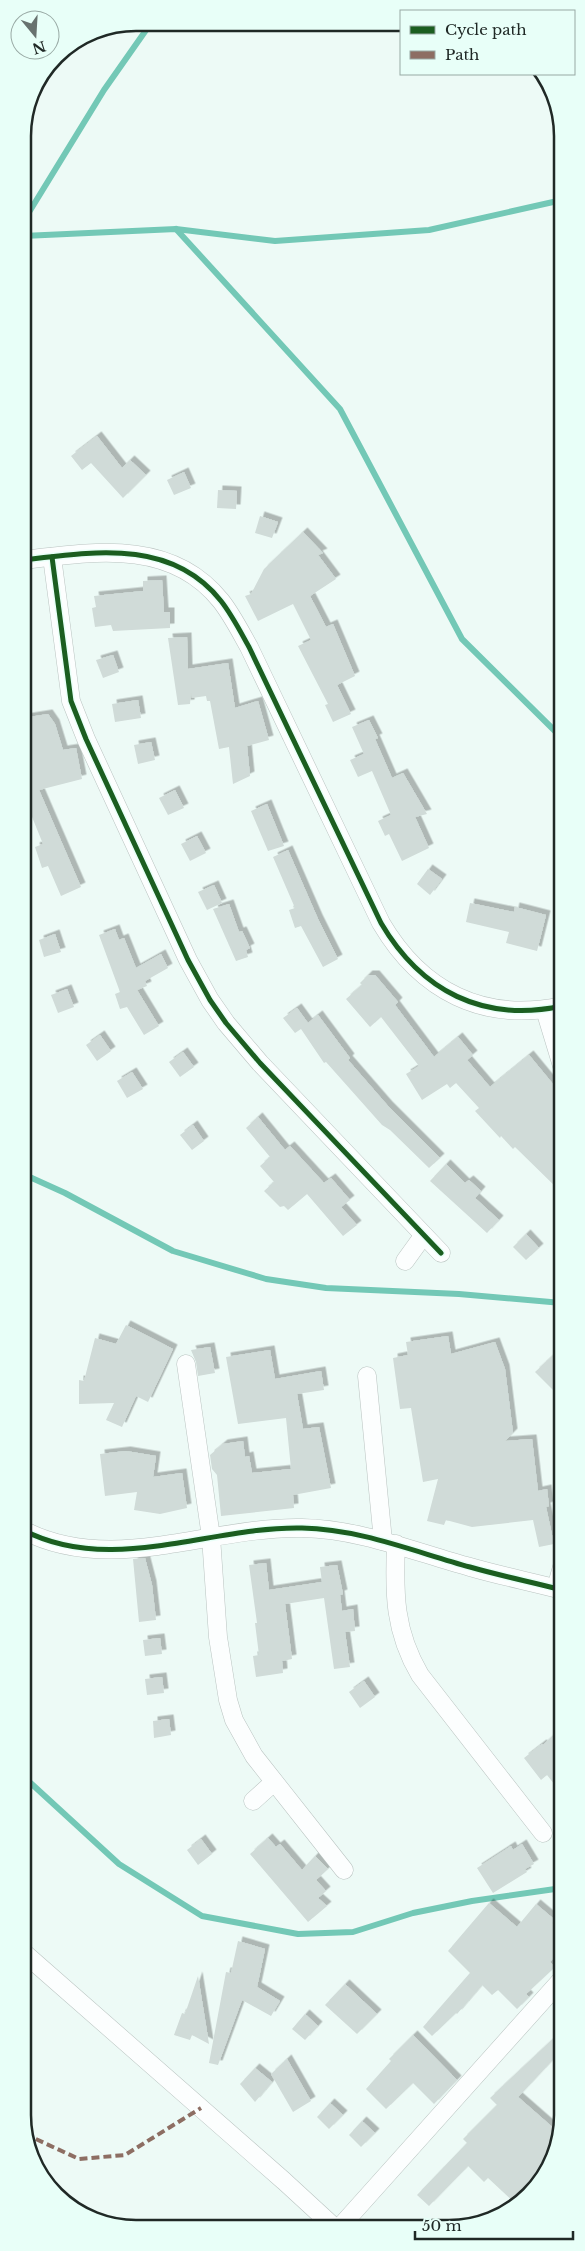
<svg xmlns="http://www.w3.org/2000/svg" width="585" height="2251" viewBox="0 0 585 2251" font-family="'Libre Baskerville',serif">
<defs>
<filter id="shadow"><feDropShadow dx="4.5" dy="-4.5" stdDeviation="0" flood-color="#0004"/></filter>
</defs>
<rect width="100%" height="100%" fill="#edfaf6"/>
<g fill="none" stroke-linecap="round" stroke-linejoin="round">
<g stroke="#73c8b6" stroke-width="6">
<polyline points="23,222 104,90 151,23"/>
<polyline points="176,229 340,409 462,639 562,738"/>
<polyline points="23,236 176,229 275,241 429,230 562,200"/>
<polyline points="23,1174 65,1193 173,1251 266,1279 326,1288 459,1294 562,1303"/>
<polyline points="23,1776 119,1864 202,1916 298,1934 353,1932 413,1913 472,1901 562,1888"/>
</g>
</g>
<g fill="#d0dbd8" filter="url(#shadow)">
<polygon points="97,436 122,468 130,460 146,475 123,498 91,463 82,470 71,456"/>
<polygon points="184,472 191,488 174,495 167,480"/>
<polygon points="218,490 237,491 236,509 217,508"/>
<polygon points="260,516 278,522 272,538 255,533"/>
<polygon points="303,532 323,553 318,555 336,579 310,596 326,627 333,624 355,676 337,685 351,714 333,722 325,705 328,704 298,646 311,640 293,604 258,621 245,596 251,594 264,569"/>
<polygon points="162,580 164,612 170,612 170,628 113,631 111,625 95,627 92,608 96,607 94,596 143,591 143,581"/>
<polygon points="187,637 188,669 228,663 235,708 258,701 269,740 247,746 250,776 233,784 229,747 219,749 210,701 207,701 206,696 192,698 191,693 190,704 178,705 168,638"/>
<polygon points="113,655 119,672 103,678 96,660"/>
<polygon points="138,700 141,718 115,722 112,704"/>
<polygon points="48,714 55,724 63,750 76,748 82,779 39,790 81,887 61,896 48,866 42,868 35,847 43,844 28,807 29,807 23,781 23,718"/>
<polygon points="369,720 378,738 375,739 392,778 403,773 427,814 415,817 429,848 402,861 389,834 385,836 378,821 391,815 372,771 358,777 350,760 364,754 352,727"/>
<polygon points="151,742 155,760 138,764 134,745"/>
<polygon points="175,790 184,808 168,815 159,798"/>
<polygon points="267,804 284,846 268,851 251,811"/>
<polygon points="197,836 206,853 190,861 181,844"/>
<polygon points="288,850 318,919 338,959 323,967 301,926 295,928 289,910 295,908 273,857"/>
<polygon points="428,869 442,879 430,895 417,884"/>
<polygon points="214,885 222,903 207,910 198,892"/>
<polygon points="470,903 514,912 515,907 546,915 537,951 506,943 509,932 466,922"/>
<polygon points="229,904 239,932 242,931 250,948 246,950 248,957 236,961 213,909"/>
<polygon points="115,929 119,940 124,938 136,968 161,954 168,968 145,981 147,986 137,990 159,1026 144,1035 127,1007 120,1009 115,994 120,992 99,935"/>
<polygon points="55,934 61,952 44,957 39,940"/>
<polygon points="368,975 375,975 398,1002 395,1005 434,1057 458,1037 473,1055 467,1060 490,1087 529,1055 562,1095 562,1193 515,1147 513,1149 501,1136 500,1138 475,1111 479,1108 456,1083 450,1088 447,1084 422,1100 406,1074 419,1066 381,1017 370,1027 346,999 362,985 360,983"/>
<polygon points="67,989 74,1007 58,1013 51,995"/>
<polygon points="297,1008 308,1023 318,1015 350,1058 348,1060 388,1106 440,1158 429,1168 390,1130 382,1125 326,1062 324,1063 301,1029 295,1033 283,1018"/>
<polygon points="100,1035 111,1051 97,1061 86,1045"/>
<polygon points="183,1052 194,1067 180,1077 169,1062"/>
<polygon points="132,1072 143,1089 127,1098 117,1081"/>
<polygon points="258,1117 285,1150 290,1146 324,1183 331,1178 350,1200 341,1207 357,1225 343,1236 307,1194 288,1210 284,1206 280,1207 264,1191 274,1182 260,1166 270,1157 246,1128"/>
<polygon points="193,1125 204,1141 192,1150 180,1135"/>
<polygon points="446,1164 465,1183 469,1180 481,1191 475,1198 499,1220 487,1233 430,1181"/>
<polygon points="526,1234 539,1248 526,1260 513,1247"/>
<polygon points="126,1325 173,1349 148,1402 136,1396 122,1427 106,1420 114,1403 79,1404 79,1380 84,1381 95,1338 116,1344"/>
<polygon points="448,1336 451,1354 495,1342 505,1369 513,1433 505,1441 532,1439 538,1491 547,1489 549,1506 546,1507 554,1544 539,1547 533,1520 472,1527 446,1520 444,1525 427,1521 438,1479 423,1482 411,1408 400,1409 393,1358 408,1355 406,1342"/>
<polygon points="210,1347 215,1373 198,1376 196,1362 191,1350"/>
<polygon points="562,1347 562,1399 535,1372"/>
<polygon points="270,1350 275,1379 321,1371 324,1390 297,1394 303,1429 319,1427 331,1488 293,1495 294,1508 221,1516 217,1475 212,1469 210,1455 223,1444 243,1441 245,1457 249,1456 252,1473 291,1469 286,1418 238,1424 226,1357"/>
<polygon points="126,1451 156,1456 153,1477 182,1473 187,1508 160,1514 134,1510 137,1492 105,1496 100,1454"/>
<polygon points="145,1558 152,1585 156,1620 139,1622 133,1559"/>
<polygon points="266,1563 269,1590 322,1582 320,1567 337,1565 343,1594 340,1595 342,1611 353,1609 355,1631 345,1632 350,1667 334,1669 324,1598 285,1604 292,1659 282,1661 283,1673 256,1677 253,1656 259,1655 255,1623 257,1623 249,1565"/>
<polygon points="160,1638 162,1654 145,1656 143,1640"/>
<polygon points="162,1677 164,1693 147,1695 145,1679"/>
<polygon points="364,1681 375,1697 360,1708 349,1692"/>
<polygon points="169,1719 171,1735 154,1738 153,1721"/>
<polygon points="562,1727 562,1794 547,1775 541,1780 524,1758 542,1744 543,1745"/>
<polygon points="268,1838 276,1847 280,1844 302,1870 315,1856 328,1869 316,1880 326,1891 318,1898 327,1906 308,1922 250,1854"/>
<polygon points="201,1839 212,1854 198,1865 187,1850"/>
<polygon points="522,1844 534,1864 525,1869 527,1872 493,1893 477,1868 511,1846 513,1850"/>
<polygon points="489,1903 517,1927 536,1904 555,1920 552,1923 562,1933 562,1948 550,1962 555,1967 526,1994 529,1997 517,2009 498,1990 492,1995 482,1985 457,2014 456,2013 432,2036 423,2027 470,1973 448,1951"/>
<polygon points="238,1941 265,1949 257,1987 280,2001 271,2016 242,2000 218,2065 209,2063 226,1972 231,1973"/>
<polygon points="198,1976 209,2044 192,2035 190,2040 174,2035 182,2013 185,2014"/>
<polygon points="345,1984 377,2014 357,2034 325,2005"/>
<polygon points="305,2014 318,2026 305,2040 292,2029"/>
<polygon points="413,2035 457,2080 434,2104 413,2083 386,2109 366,2089 391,2061 389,2059"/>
<polygon points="555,2037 562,2043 562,2050 518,2097 558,2132 534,2190 516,2204 488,2178 484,2182 468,2166 429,2206 417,2195 467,2143 463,2139 497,2105 490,2098"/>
<polygon points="287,2059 311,2101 293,2112 271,2074"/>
<polygon points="255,2068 272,2082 255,2102 240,2084"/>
<polygon points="330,2103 343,2115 329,2129 317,2117"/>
<polygon points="362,2121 375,2133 361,2147 349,2135"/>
</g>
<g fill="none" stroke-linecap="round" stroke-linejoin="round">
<defs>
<g id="street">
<polyline points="52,557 71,701 86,739 188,960 210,1000 226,1023 260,1063 441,1253"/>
<path d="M23,560c69,-8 148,-22 198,41 11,14 19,30 28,46l132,276c40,68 102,100 181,83"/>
<polyline points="545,1010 562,1066"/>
<polyline points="405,1261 423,1236"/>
<polyline points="186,1364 211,1537 218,1637 228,1700 234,1720 254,1756 344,1870"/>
<polyline points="367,1376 383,1541"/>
<path d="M23,1530c88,46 187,-4 279,-2 58,1 113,24 168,39 31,9 62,15 92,23"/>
<path d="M396,1544c-2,49 -2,87 24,131l123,158"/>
<polyline points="556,1588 562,1567"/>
<polyline points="253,1801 274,1782"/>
<polyline points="23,1952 284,2181 334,2227"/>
<polyline points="340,2227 562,1979"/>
</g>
</defs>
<use href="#street" stroke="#b9c3c0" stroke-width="19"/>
<use href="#street" stroke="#fcfefe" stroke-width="18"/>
<polyline stroke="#8d6e63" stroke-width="4" stroke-dasharray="8 4" stroke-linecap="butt" points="25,2134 79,2159 125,2155 201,2108"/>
<defs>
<g id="cycleway">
<polyline points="52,557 71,701 86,739 188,960 210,1000 226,1023 260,1063 441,1253"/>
<path d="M23,560c69,-8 148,-22 198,41 11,14 19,30 28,46l132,276c40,68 102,100 181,83"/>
<path d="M23,1530c88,46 187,-4 279,-2 58,1 113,24 168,39 31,9 62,15 92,23"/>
</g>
</defs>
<use href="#cycleway" stroke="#e8fff8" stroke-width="8"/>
<use href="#cycleway" stroke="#1b5e20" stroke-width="5"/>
</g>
<path d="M0 0H585V2251H0ZM136 31H449A105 105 0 0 1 554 136V2115A105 105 0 0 1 449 2220H136A105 105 0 0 1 31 2115V136A105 105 0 0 1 136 31Z" fill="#e8fff8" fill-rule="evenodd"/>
<path fill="none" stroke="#202926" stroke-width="2.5" d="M136 31H449A105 105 0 0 1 554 136V2115A105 105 0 0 1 449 2220H136A105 105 0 0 1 31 2115V136A105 105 0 0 1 136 31Z"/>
<rect x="400" y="10" width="175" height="65" fill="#e8fff8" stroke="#98a9a4"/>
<rect x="410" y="26" width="25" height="8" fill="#1b5e20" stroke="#98a9a4"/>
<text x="445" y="35" font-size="15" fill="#202926">Cycle path</text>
<rect x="410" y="51" width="25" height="8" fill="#8d6e63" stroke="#98a9a4"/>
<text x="445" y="60" font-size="15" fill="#202926">Path</text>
<g transform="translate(35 35) rotate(162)"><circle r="24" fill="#e8fff8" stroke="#98a9a4"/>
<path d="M0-4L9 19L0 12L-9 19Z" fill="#68726f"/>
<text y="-8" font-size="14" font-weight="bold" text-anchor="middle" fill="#202926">N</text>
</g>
<path d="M415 2231v8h158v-8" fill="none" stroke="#202926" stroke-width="2.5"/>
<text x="422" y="2231" font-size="15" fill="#202926" stroke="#e8fff8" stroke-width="4" paint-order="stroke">50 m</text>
</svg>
